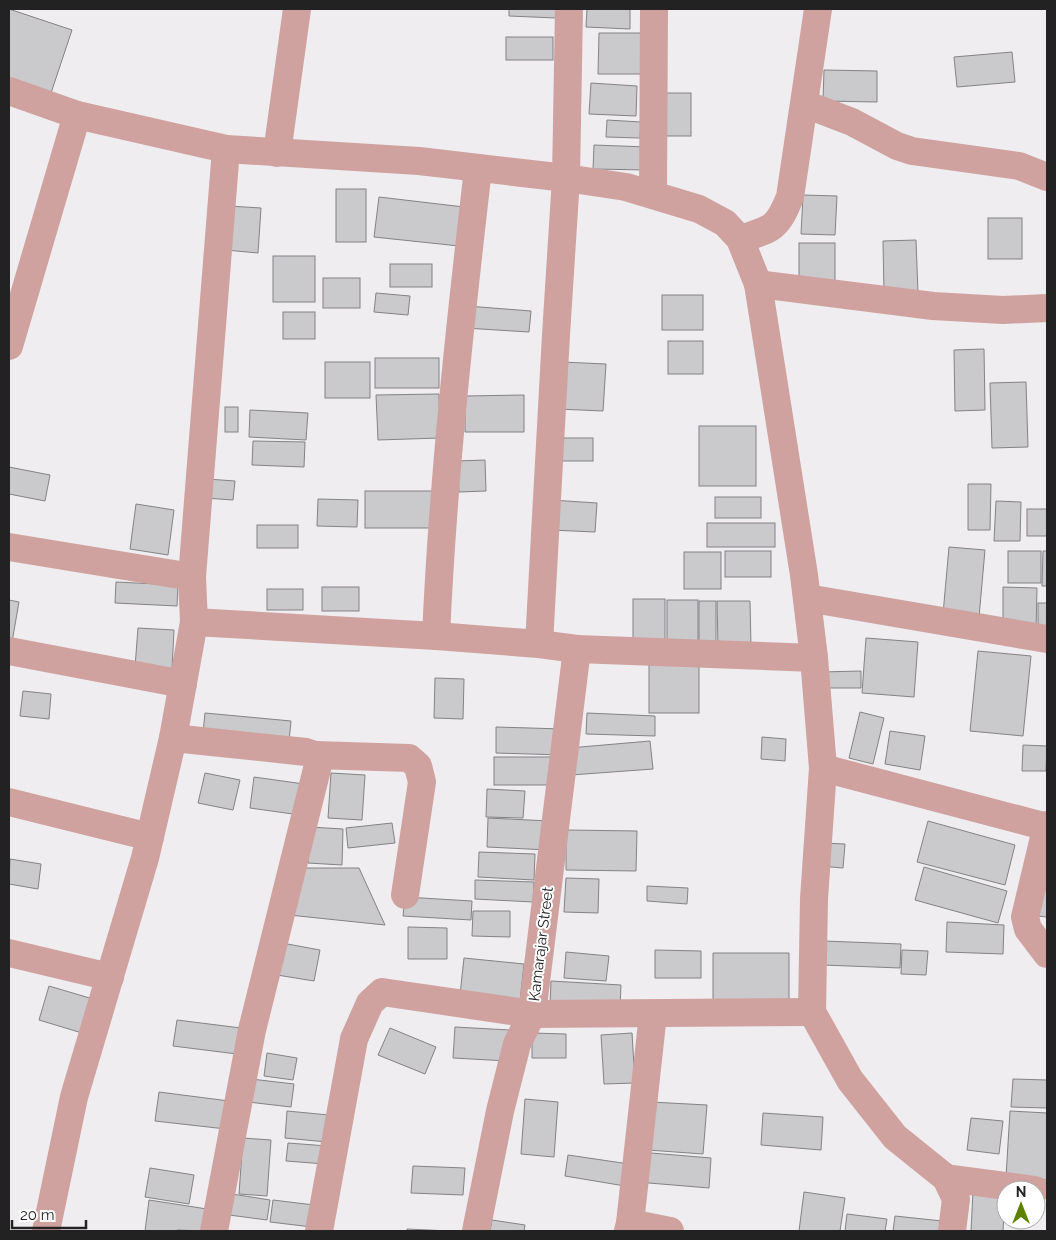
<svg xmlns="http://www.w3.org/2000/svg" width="1056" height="1240" viewBox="0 0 1056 1240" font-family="Raleway,sans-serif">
<rect width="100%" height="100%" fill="#efedf0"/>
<g fill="#cac9cc" stroke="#838285">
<polygon points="9,9 72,30 51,93 9,79"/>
<polygon points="509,9 556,9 556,18 509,16"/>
<polygon points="587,9 630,9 630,29 586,27"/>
<polygon points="599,33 641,33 641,74 598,74"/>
<rect x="506" y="37" width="47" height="23"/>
<polygon points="1012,52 1015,82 957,87 954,57"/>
<polygon points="824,70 877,71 877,102 823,101"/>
<polygon points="591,83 637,86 636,116 589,114"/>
<rect x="661" y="93" width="30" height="43"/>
<polygon points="607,120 641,122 640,138 606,137"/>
<polygon points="594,145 647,147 646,170 593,169"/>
<rect x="336" y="189" width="30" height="53"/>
<polygon points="803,195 837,196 835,235 801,234"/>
<polygon points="379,197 464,207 459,246 374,237"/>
<polygon points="229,206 261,208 258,253 226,250"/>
<rect x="988" y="218" width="34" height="41"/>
<polygon points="916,240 918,293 884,293 883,241"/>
<rect x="799" y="243" width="36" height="42"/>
<rect x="273" y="256" width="42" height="46"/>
<rect x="390" y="264" width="42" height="23"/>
<rect x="323" y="278" width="37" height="30"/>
<polygon points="376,293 410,296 408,315 374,312"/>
<rect x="662" y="295" width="41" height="35"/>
<polygon points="467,306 531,311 529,332 465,328"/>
<rect x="283" y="312" width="32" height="27"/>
<rect x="668" y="341" width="35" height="33"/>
<polygon points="984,349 985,410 955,411 954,350"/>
<rect x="375" y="358" width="64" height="30"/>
<rect x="325" y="362" width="45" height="36"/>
<polygon points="561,362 606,364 603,411 558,409"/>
<polygon points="1026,382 1028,447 992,448 990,383"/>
<polygon points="439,394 440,438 378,440 376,395"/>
<polygon points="524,395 524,432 465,432 465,396"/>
<rect x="225" y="407" width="13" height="25"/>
<polygon points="250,410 308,413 306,440 249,437"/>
<rect x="699" y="426" width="57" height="60"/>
<rect x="555" y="438" width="38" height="23"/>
<polygon points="253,441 305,442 304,467 252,465"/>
<polygon points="485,460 486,491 459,492 457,461"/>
<polygon points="9,467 50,475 45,501 9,494"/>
<polygon points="207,479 235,481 233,500 205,498"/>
<polygon points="968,484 991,484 990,530 968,530"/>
<rect x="365" y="491" width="71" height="37"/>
<rect x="715" y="497" width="46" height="21"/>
<polygon points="318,499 358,500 357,527 317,526"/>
<polygon points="551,500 597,503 595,532 550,530"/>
<polygon points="996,501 1021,502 1020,541 994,541"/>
<polygon points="136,504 174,510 168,555 130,549"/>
<rect x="1027" y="509" width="20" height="27"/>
<rect x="707" y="523" width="68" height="24"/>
<rect x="257" y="525" width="41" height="23"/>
<polygon points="949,547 985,550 979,617 943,614"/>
<rect x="725" y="551" width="46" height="26"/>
<rect x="1008" y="551" width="33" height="32"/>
<polygon points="1043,551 1047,551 1047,586 1042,586"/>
<rect x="684" y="552" width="37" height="37"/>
<polygon points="116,582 178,585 177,606 115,603"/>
<rect x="322" y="587" width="37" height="24"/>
<polygon points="1003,587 1037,588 1036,630 1003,629"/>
<rect x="267" y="589" width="36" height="21"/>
<rect x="633" y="599" width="32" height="48"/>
<polygon points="9,600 19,602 12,642 9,641"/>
<rect x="667" y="600" width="31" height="44"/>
<rect x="699" y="601" width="17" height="50"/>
<polygon points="717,601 750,601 751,647 718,647"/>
<rect x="1038" y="603" width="9" height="27"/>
<polygon points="138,628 174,630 172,669 135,667"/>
<polygon points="866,638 918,642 914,697 862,693"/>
<polygon points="978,651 1031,656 1023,736 970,731"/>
<rect x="649" y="663" width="50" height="50"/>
<polygon points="861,671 861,688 821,688 821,672"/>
<polygon points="435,678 464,679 463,719 434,718"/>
<polygon points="23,691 51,694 49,719 20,716"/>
<polygon points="860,712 884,718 873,764 849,758"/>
<polygon points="205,713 291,721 289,741 203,733"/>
<polygon points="587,713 655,716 655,736 586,734"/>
<polygon points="496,727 563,729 562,755 496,753"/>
<polygon points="890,731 925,736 920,770 885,764"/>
<polygon points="762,737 786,739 785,761 761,759"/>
<polygon points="650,741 653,769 571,775 569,748"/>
<polygon points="1023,745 1047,746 1046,771 1022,771"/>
<rect x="494" y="757" width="64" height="28"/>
<polygon points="205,773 240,780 233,810 198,803"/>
<polygon points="331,773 365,775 362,820 328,818"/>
<polygon points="254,777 304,784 300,815 250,808"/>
<polygon points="487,789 525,791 523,818 486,817"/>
<polygon points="488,818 549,821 548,850 487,847"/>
<polygon points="928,821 1015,845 1005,885 917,862"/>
<polygon points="392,823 395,843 348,848 346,828"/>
<polygon points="310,827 343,829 342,865 308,863"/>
<polygon points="566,830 637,831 636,871 566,870"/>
<polygon points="821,843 845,844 843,868 819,866"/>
<polygon points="479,852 535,854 534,880 478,877"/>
<polygon points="10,859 41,864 38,889 9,884"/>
<polygon points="924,867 1007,891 998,923 915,900"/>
<polygon points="296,868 359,868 385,925 289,915"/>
<polygon points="566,878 599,879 598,913 564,912"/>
<polygon points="475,880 534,882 533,902 475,899"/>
<polygon points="647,886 688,888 687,904 647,901"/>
<polygon points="1038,886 1047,887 1047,917 1036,916"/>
<polygon points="405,897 472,901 471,920 403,916"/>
<polygon points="473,911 510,911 510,937 472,936"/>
<polygon points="947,922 1004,925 1003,954 946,952"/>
<polygon points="408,927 447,928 447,959 408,959"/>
<polygon points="824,941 901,944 900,968 823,965"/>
<polygon points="282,943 320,950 314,981 277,975"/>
<polygon points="655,950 701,951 701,978 655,978"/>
<polygon points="902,950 928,951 926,975 901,974"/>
<polygon points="566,952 609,956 606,981 564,978"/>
<polygon points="713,953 789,953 789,1006 713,1005"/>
<polygon points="464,958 524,964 519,1010 459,1004"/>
<polygon points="551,981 621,985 620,1009 550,1005"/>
<polygon points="49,986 93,999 82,1033 39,1020"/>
<polygon points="177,1020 241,1028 237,1054 173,1046"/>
<polygon points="455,1027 510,1030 508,1061 453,1058"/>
<polygon points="390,1028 436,1047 425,1074 378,1055"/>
<polygon points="532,1033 566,1034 566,1058 532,1058"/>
<polygon points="632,1033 635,1083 604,1084 601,1035"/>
<polygon points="267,1053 297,1058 293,1080 264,1076"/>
<polygon points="251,1079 294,1084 291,1107 248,1102"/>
<polygon points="1013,1079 1047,1080 1047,1108 1011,1107"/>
<polygon points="159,1092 229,1101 226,1129 155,1121"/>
<polygon points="525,1099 558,1102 554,1157 521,1154"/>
<polygon points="651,1102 707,1105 703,1154 648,1150"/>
<polygon points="287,1111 329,1115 327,1142 285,1138"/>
<polygon points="1010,1111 1047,1113 1047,1180 1006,1177"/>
<polygon points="763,1113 823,1117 821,1150 761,1145"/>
<polygon points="971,1118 1003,1121 999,1154 967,1150"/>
<polygon points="243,1138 271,1140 267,1196 239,1194"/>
<polygon points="288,1143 327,1146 325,1164 286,1161"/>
<polygon points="639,1152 711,1158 709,1188 637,1182"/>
<polygon points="568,1155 629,1164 625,1186 565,1176"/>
<polygon points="413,1166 465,1168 463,1195 411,1193"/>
<polygon points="150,1168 194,1175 189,1204 145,1197"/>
<polygon points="973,1191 1005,1193 1003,1231 971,1231"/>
<polygon points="804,1192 845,1198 840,1231 799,1231"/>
<polygon points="232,1194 270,1200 267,1220 229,1215"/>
<polygon points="149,1200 207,1209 204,1231 177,1230 177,1231 145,1231"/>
<polygon points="273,1200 314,1205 312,1227 270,1222"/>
<polygon points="847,1214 887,1219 885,1231 845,1231"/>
<polygon points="895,1216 942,1221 941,1231 893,1231"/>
<polygon points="492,1220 525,1225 524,1231 490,1231"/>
<polygon points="407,1229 450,1231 407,1231"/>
</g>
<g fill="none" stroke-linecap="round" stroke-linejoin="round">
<g stroke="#cfa29f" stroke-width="28">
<polyline points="9,91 77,115 226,149 419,161 566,178 626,187 699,209 725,223 740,239 758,284 804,575 814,658 823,768 814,899 812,1012 850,1080 895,1137 946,1178 956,1199 952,1231"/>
<polyline points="805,104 852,122 897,146 912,151 1019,166 1047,177"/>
<polyline points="277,153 297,9"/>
<polyline points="653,195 654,9"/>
<path d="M740,239c32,-10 37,-10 50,-42l28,-188"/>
<polyline points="758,284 933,306 1003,310 1047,308"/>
<polyline points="9,346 77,115"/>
<polyline points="9,547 192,577"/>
<polyline points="807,598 1047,639"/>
<polyline points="194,622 436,636 539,644 577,649 814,658"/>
<path d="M436,636c7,-157 24,-312 42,-467"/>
<polyline points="539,644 556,335 566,178 569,9"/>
<polyline points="9,651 183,684"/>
<polyline points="173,738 306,752 315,755 318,765 252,1030 214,1231"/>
<polyline points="315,755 409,758 418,766 422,782 405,895"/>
<polyline points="823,768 1047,827"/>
<polyline points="9,802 150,837"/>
<polyline points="1047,825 1025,917 1028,929 1047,954"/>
<polyline points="9,953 110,977"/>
<polyline points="946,1178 1035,1190"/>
<polyline points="630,1223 670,1231"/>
<polyline points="46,1231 74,1097 145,858 173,738 194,622 192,577 226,149"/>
<polyline points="319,1231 354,1039 370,1003 382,992 532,1014 812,1012"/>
<polyline points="476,1231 500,1111 517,1044 532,1014 577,649"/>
<polyline points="628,1231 630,1223 653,1014"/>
</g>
</g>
<g text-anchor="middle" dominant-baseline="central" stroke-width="4" stroke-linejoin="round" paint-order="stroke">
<g font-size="15" fill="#232223" stroke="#fff">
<text transform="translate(541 944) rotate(-83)">Kamarajar Street</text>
</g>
</g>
<rect width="1056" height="1240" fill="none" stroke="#232223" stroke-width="20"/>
<g transform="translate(1021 1205)"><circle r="24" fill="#ffffff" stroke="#a7a7a7"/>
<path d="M0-4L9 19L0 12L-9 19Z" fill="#5c8100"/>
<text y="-8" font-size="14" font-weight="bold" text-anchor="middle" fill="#232223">N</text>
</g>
<path d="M12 1220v8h74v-8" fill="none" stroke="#232223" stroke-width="2.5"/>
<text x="20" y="1220" font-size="15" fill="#232223" stroke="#ffffff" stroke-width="4" paint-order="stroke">20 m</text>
</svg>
